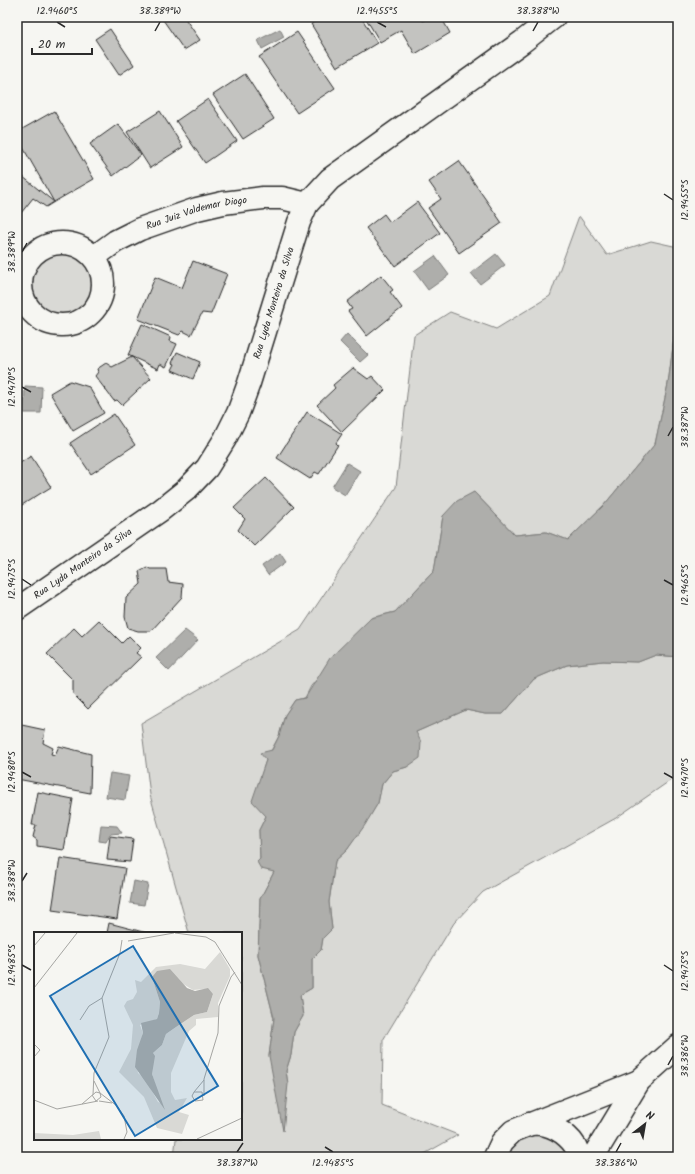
<svg xmlns="http://www.w3.org/2000/svg" width="695" height="1174" viewBox="0 0 695 1174" font-family="Kalam,sans-serif">
<rect width="100%" height="100%" fill="#f6f6f2"/>
<filter id="ink" filterUnits="userSpaceOnUse"><feTurbulence type="fractalNoise" baseFrequency=".025" numOctaves="2"/><feDisplacementMap in="SourceGraphic" scale="8" xChannelSelector="R" yChannelSelector="G"/><feConvolveMatrix kernelMatrix="1 2 1 2 8 2 1 2 1" color-interpolation-filters="sRGB"/></filter>
<g filter="url(#ink)">
<g fill="#d9d9d5" stroke="#828280">
<polygon points="579,216 607,255 651,241 678,247 678,308 668,384 655,444 604,505 568,540 546,532 515,535 474,492 443,516 434,571 395,612 371,618 311,686 305,698 295,700 285,715 279,736 266,760 260,779 266,816 259,830 260,859 274,872 260,899 258,955 274,1018 269,1056 288,1084 286,1071 291,1055 294,1032 303,1016 300,995 312,988 312,959 321,950 323,938 332,929 329,902 335,861 347,850 378,803 382,784 393,771 407,767 416,732 466,710 485,714 503,714 534,679 567,665 603,661 638,662 656,655 678,657 678,774 671,780 616,818 483,892 454,923 383,1040 382,1105 458,1135 419,1157 174,1157 176,1139 241,1139 241,933 189,933 150,795 141,723 300,630 396,487 414,335 450,312 496,329 550,296"/>
<circle cx="62" cy="284" r="31"/>
<path d="M531,1134c19,0 31,4 38,23h-61c4,-12 12,-17 23,-23z"/>
</g>
<g fill="#aeaeab" stroke="#7a7a78">
<polygon points="280,29 284,37 262,49 258,40"/>
<polygon points="496,254 505,265 480,284 471,273"/>
<polygon points="435,256 449,275 428,290 414,271"/>
<polygon points="678,308 678,657 656,655 638,662 603,661 567,665 534,679 503,714 485,714 466,710 416,732 421,742 420,758 407,767 393,771 382,784 378,803 365,825 347,850 335,861 329,902 332,929 323,938 321,950 312,959 312,988 300,995 303,1016 294,1032 291,1055 286,1071 288,1084 283,1131 269,1056 274,1018 258,955 260,899 274,872 261,869 257,862 260,859 259,830 266,816 252,801 266,760 260,753 272,750 279,736 285,715 295,700 305,698 330,658 371,618 395,612 434,571 443,516 457,501 474,492 515,535 546,532 568,540 604,505 655,444 668,384"/>
<polygon points="347,334 368,355 360,362 340,342"/>
<polygon points="25,386 42,387 41,413 24,413"/>
<polygon points="347,463 360,471 345,495 332,487"/>
<polygon points="280,553 286,562 268,575 262,566"/>
<polygon points="185,630 198,640 169,671 156,658"/>
<polygon points="110,773 129,776 125,800 106,797"/>
<polygon points="101,825 117,826 122,833 110,834 106,842 99,841"/>
<polygon points="134,881 148,884 144,905 130,903"/>
</g>
<g fill="#c3c3c0" stroke="#2b2b2b">
<polygon points="161,17 184,17 200,40 184,50"/>
<polygon points="323,17 361,17 377,43 337,67 311,24"/>
<polygon points="365,17 420,17 423,21 429,17 441,17 450,33 415,54 401,30 380,42"/>
<polygon points="110,29 134,65 119,75 95,39"/>
<polygon points="297,32 335,88 297,113 259,57"/>
<polygon points="245,74 274,119 243,139 213,95"/>
<polygon points="208,99 237,141 205,163 176,121"/>
<polygon points="54,111 94,179 54,202 17,137 17,132"/>
<polygon points="160,111 183,147 150,168 127,132"/>
<polygon points="118,124 141,155 113,176 90,144"/>
<polygon points="459,161 502,223 459,253 428,208 441,199 429,182"/>
<polygon points="17,172 54,202 46,207 33,198 21,213 17,209"/>
<polygon points="417,202 440,233 395,266 366,228 384,214 390,222"/>
<polygon points="193,261 227,274 211,314 202,313 191,335 183,331 179,335 138,319 155,277 182,288"/>
<polygon points="381,275 393,290 390,292 402,308 367,336 348,311 352,309 347,302"/>
<polygon points="142,324 171,337 170,341 177,344 166,367 160,364 158,369 128,355"/>
<polygon points="177,352 200,362 193,379 172,370 175,364 172,363"/>
<polygon points="132,357 151,378 122,405 117,400 114,401 95,376 98,372 97,369 106,363 112,367"/>
<polygon points="353,368 368,379 372,376 385,390 342,432 317,405 335,388 333,385"/>
<polygon points="70,381 89,387 104,413 73,431 50,393"/>
<polygon points="307,412 342,434 336,443 338,445 319,474 315,472 310,479 277,458"/>
<polygon points="114,414 135,445 91,474 70,443"/>
<polygon points="31,456 51,487 17,508 17,465"/>
<polygon points="266,478 294,507 254,546 238,530 245,519 234,508"/>
<polygon points="147,567 150,569 166,569 168,582 183,584 182,597 151,631 138,631 128,628 125,617 126,598 141,584 139,571"/>
<polygon points="99,620 122,643 129,636 141,648 136,653 141,657 88,709 73,694 73,680 47,654 74,628 82,636"/>
<polygon points="17,724 45,730 43,743 53,748 51,754 55,755 59,746 91,754 90,793 17,779"/>
<polygon points="38,792 73,799 64,850 37,846 37,840 33,837 36,825 32,825"/>
<polygon points="110,836 133,839 130,862 107,860"/>
<polygon points="60,858 125,868 117,919 52,910"/>
<polygon points="109,923 147,933 107,933"/>
</g>
<g fill="none" stroke-linecap="round" stroke-linejoin="round">
<defs>
<g id="minor">
<circle cx="62" cy="284" r="41"/>
<path id="s1" d="M94,257l22,-16 24,-12 57,-20 26,-6 40,-5h19l25,6"/>
<path id="s2" d="M17,609l144,-99 25,-20 21,-22 18,-29 13,-26 11,-30 50,-161 8,-18 23,-25 192,-137 32,-25"/>
<path d="M529,1124c6,0 12,-1 17,1 14,4 31,16 33,32"/>
<polyline points="495,1157 502,1142 513,1131 639,1081"/>
<polyline points="593,1157 639,1081 678,1046"/>
</g>
</defs>
<use href="#minor" stroke="#2b2b2b" stroke-width="25"/>
<use href="#minor" stroke="#f6f6f2" stroke-width="22"/>
</g>
</g>
<path fill="none" stroke="#2b2b2b" stroke-width="1.5" d="M57,22l8,5M377,22l9,5M155,31l5,-9M533,31l5,-9M664,194l9,6M22,252l5,-9M22,387l9,5M668,436l5,-9M22,579l9,6M664,580l9,5M22,772l9,5M664,773l9,5M22,881l5,-8M22,965l9,5M664,965l9,6M668,1065l5,-9M325,1147l8,5M237,1152l6,-9M616,1152l5,-9"/>
<g text-anchor="middle" dominant-baseline="central" stroke-width="3" stroke-linejoin="round" paint-order="stroke">
<g font-size="10" fill="#2b2b2b" stroke="#f6f6f2">
<text stroke="none"><textPath href="#s1" startOffset="113">Rua Juiz Valdemar Diogo</textPath></text>
<text stroke="none"><textPath href="#s2" startOffset="416">Rua Lyda Monteiro da Silva</textPath></text>
<text stroke="none"><textPath href="#s2" startOffset="80">Rua Lyda Monteiro da Silva</textPath></text>
</g>
</g>
<g transform="translate(34 932)">
<rect width="208" height="208" fill="#f6f6f2"/>
<path d="M186,20l10,17v7l-12,27v14l-22,2v6l-7,6 -18,42v19l4,8 12,-2 -8,14 10,3 -7,19 -25,-6 -13,-31 -25,-25 12,-23 2,-24 -9,-19 3,-5 6,-2 4,-7 -2,-12 6,2 15,-15 24,-3 25,5zM123,40l23,10 13,8 12,-1 8,5 -6,18 -13,3 -18,12 -10,7 -4,11 -9,8 -1,21 9,29 -3,-1 -12,-22 -8,-7 -2,-13 7,-27 -3,-8 17,-6 2,-6 1,-11 -8,-25zM65,199l2,8h-67v-6l39,2z" fill="#d9d9d5" fill-rule="evenodd"/>
<path d="M136,37l17,19 8,3 13,-3 5,6 -6,18 -13,3 -18,12 -10,7 -4,11 -9,8 2,3 -3,18 13,36 -30,-43 2,-17 6,-17 -2,-10 16,-4 2,-6 1,-11 -8,-25 5,-6z" fill="#aeaeab"/>
<path fill="none" stroke="#a5a5a2" stroke-width="1" d="M141,1l31,4 9,5 27,43M94,9l46,-8M0,14l11,-13M0,56l43,-55M46,88l9,-14 13,-8M0,112l6,6 -6,7M60,149l6,12M160,160h8l1,8 -8,1 -3,-5 2,-4 10,-12M66,161l17,13 7,10 3,16 -3,7M59,163l1,-22 15,-36 -7,-39 18,-45 2,-13M170,164v-17l14,-46 1,-27 12,-29 4,-5M0,168l23,9 41,-8M65,169l13,2M48,172l14,-12 4,1 1,4 -5,4 -4,-6M163,207l45,-21"/>
<path fill="#1f6fb2" fill-opacity="0.15" stroke="#1f6fb2" stroke-width="2" d="M99,14l85,140 -83,50 -85,-140z"/>
<rect width="208" height="208" fill="none" stroke="#2b2b2b" stroke-width="2"/>
</g>
<rect width="695" height="1174" fill="none" stroke="#f6f6f2" stroke-width="44"/>
<g transform="translate(645 1124) rotate(31)" stroke="#f6f6f2" stroke-width="3" paint-order="stroke">
<path d="M0-3L7 15L0 10L-7 15Z" fill="#2b2b2b"/>
<text y="-6" font-size="11" font-weight="bold" text-anchor="middle" fill="#2b2b2b">N</text>
</g>
<path d="M32 48v6h60v-6" fill="none" stroke="#2b2b2b" stroke-width="2"/>
<text x="38" y="48" font-size="12" fill="#2b2b2b" stroke="#f6f6f2" stroke-width="3" paint-order="stroke">20 m</text>
<rect x="22" y="22" width="651" height="1130" fill="none" stroke="#2b2b2b" stroke-width="1.5"/>
<g font-size="10" text-anchor="middle" fill="#2b2b2b">
<text x="57" y="14">12.9460°S</text>
<text x="160" y="14">38.389°W</text>
<text x="377" y="14">12.9455°S</text>
<text x="538" y="14">38.388°W</text>
<text transform="translate(684 200) rotate(-90)" y="4">12.9455°S</text>
<text transform="translate(11 252) rotate(-90)" y="4">38.389°W</text>
<text transform="translate(11 387) rotate(-90)" y="4">12.9470°S</text>
<text transform="translate(684 427) rotate(-90)" y="4">38.387°W</text>
<text transform="translate(11 579) rotate(-90)" y="4">12.9475°S</text>
<text transform="translate(684 585) rotate(-90)" y="4">12.9465°S</text>
<text transform="translate(11 772) rotate(-90)" y="4">12.9480°S</text>
<text transform="translate(684 778) rotate(-90)" y="4">12.9470°S</text>
<text transform="translate(11 881) rotate(-90)" y="4">38.388°W</text>
<text transform="translate(11 965) rotate(-90)" y="4">12.9485°S</text>
<text transform="translate(684 971) rotate(-90)" y="4">12.9475°S</text>
<text transform="translate(684 1056) rotate(-90)" y="4">38.386°W</text>
<text x="237" y="1166">38.387°W</text>
<text x="333" y="1166">12.9485°S</text>
<text x="616" y="1166">38.386°W</text>
</g>
</svg>
